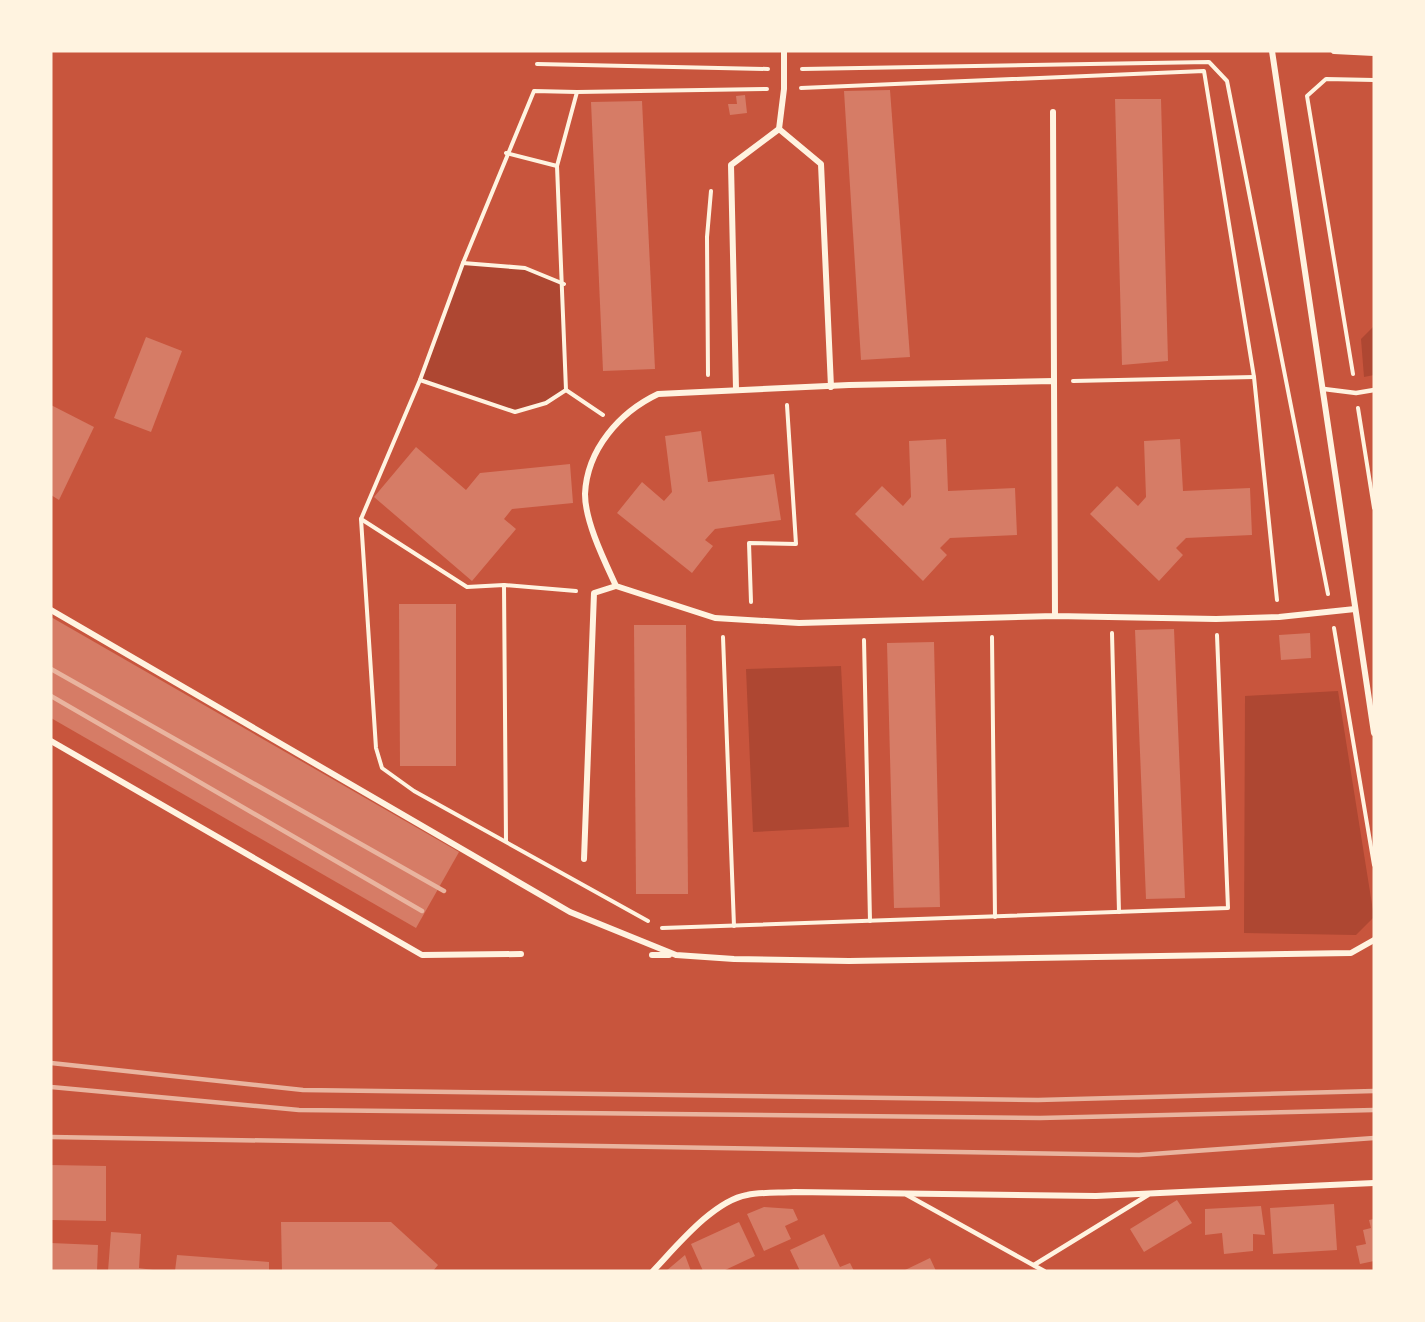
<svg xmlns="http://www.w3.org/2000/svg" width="1425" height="1322" viewBox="0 0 1425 1322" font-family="'Golos Text',sans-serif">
<rect width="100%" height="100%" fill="#c8553d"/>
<g fill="#ae4732">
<polygon points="463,263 525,268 564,284 566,390 547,403 515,412 420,380"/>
<polygon points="1374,326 1374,375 1364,377 1361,339"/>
<polygon points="841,666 849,827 753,832 746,669"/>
<polygon points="1338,691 1374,917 1356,935 1244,933 1245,696"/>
</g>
<g fill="#d67c66">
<polygon points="890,90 910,357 861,360 844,91"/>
<polygon points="745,95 747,113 730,115 728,104 737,104 736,96"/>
<polygon points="1115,99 1161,99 1168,361 1122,365"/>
<polygon points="642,101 655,369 603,371 591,102"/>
<polygon points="146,337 182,351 151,432 114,418"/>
<polygon points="51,405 94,427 59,500 51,495"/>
<polygon points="701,431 708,482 774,474 781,520 715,529 705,540 713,546 692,573 617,513 642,482 664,501 672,492 665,436"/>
<polygon points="946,439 948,491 1015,488 1017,535 950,538 940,548 947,555 923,581 855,514 882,486 903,506 911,497 909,441"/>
<polygon points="1180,439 1183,491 1250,488 1252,535 1186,538 1176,548 1183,555 1159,581 1090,514 1117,486 1138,506 1146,497 1144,441"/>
<polygon points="416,447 466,490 480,473 570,464 573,503 512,509 504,519 516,529 472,581 374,497"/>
<polygon points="399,604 456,604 456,766 400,766"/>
<polygon points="51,617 459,852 416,928 51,718"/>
<polygon points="634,625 686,625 688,894 636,894"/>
<polygon points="1174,629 1185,898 1146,899 1135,630"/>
<polygon points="1310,633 1311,658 1281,660 1279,635"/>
<polygon points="934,642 940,907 894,908 887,643"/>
<polygon points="51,1165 106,1166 106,1221 51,1220"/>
<polygon points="1177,1200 1192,1223 1144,1252 1130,1229"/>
<polygon points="1334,1204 1337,1250 1273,1254 1270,1208"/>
<polygon points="1261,1206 1265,1235 1253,1234 1253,1251 1224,1254 1222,1233 1205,1235 1205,1209"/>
<polygon points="764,1207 793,1209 798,1220 785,1226 791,1239 764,1251 747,1214"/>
<polygon points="1374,1219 1374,1261 1360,1264 1356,1246 1366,1244 1363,1230 1371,1228 1369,1220"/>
<polygon points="281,1222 391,1222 438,1265 433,1271 282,1271"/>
<polygon points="739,1222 755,1256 723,1271 703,1271 691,1244"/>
<polygon points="111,1232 141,1234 139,1268 160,1271 108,1271"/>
<polygon points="824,1234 840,1267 850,1263 854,1271 800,1271 790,1250"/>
<polygon points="51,1243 98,1245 97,1271 51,1271"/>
<polygon points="177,1255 269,1262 269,1271 175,1271"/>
<polygon points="685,1255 691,1271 666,1271"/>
<polygon points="930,1258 936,1271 903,1271"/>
</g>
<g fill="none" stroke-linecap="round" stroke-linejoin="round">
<g stroke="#fff3e0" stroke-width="4">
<polyline points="537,64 768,69"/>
<polyline points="802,69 1209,62 1227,81 1328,594"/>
<polyline points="801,88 1204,71 1254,377 1277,600"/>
<polyline points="506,153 557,166"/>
<polyline points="463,263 525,268 564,284"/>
<polyline points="1353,374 1307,96 1326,79 1374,80"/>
<polyline points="708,375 707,237 711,191"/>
<polyline points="420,380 361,519 467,587 504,585 576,591"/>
<polyline points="1073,381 1254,377"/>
<polyline points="566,390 546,403 515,412 420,380 463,263 534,91 577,92"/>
<polyline points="1358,408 1374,508"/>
<polyline points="603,415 566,390 557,166 577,92 767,89"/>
<polyline points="361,519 376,748 382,768 414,791 648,921"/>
<polyline points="504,585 506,841"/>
<polyline points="751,602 749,543 796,544 787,405"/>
<polyline points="1334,628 1374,865"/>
<polyline points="1112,633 1119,912"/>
<polyline points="723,637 734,926"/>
<polyline points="992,637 995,917"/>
<polyline points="864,640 870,921"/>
<polyline points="662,928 1228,908 1217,635"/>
</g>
<g stroke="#fff3e0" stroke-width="4.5">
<polyline points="1324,389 1356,393 1374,390"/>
<polyline points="907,1195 1044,1271"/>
<polyline points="1034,1265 1148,1195"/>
</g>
<g stroke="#fff3e0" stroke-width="6">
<polyline points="1272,51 1374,733"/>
<polyline points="1334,51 1374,53"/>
<polyline points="1053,112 1054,381"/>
<polyline points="779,129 821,164 831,387"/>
<polyline points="736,389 731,165 779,129 784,89 784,51"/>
<polyline points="51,610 570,912 676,955 734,959 849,961 1351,953 1374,940"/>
<path d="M1055,616l-1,-235 -205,4 -191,9c-38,18 -71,55 -73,100 0,28 20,68 31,92l99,32 84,5 256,-7 161,3 63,-2 76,-8"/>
<polyline points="51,741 422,955 521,954"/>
<polyline points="584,859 594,593 616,586"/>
<polyline points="652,955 669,955"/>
<path d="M653,1271c23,-24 60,-70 94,-76 15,-3 32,-2 47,-3l302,4 278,-13"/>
</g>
<g stroke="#e9b49f" stroke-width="4.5">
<polyline points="51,669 444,891"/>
<polyline points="51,696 422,911"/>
<polyline points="51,1063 303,1090 1038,1100 1374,1091"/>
<polyline points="51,1087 299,1110 1040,1118 1374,1110"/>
<polyline points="51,1137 1139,1155 1374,1138"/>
</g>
</g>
<rect width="1425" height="1322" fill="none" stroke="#fff3e0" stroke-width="105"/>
</svg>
